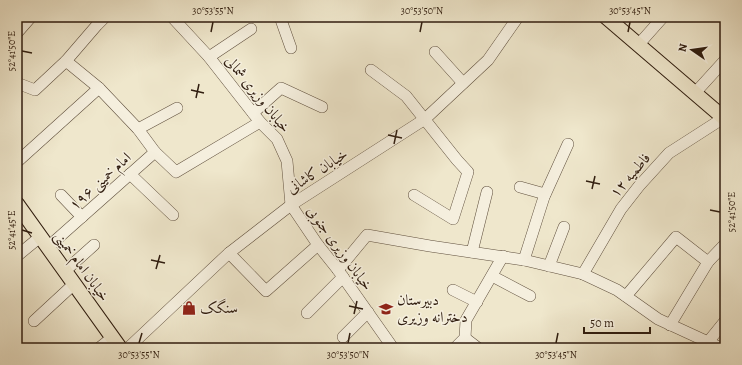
<svg xmlns="http://www.w3.org/2000/svg" width="742" height="365" viewBox="0 0 742 365" font-family="Alegreya,Amiri,serif">
<rect width="100%" height="100%" fill="#efe7cc"/>
<filter id="stains"><feTurbulence type="fractalNoise" baseFrequency=".005" numOctaves="4"/><feColorMatrix values="0 0 0 0 .2 0 0 0 0 .09 0 0 0 0 .02 0 0 0 .5 -.17"/></filter>
<radialGradient id="worn" r=".72"><stop offset=".6" stop-color="#630" stop-opacity="0"/><stop offset="1" stop-color="#630" stop-opacity=".3"/></radialGradient>
<g fill="none" stroke-linecap="round" stroke-linejoin="round">
<defs>
<g id="minor">
<polyline points="172,17 209,57 260,122 277,139 287,161 291,205 318,245 338,270 393,348"/>
<polyline points="280,17 291,48"/>
<polyline points="17,33 31,17"/>
<polyline points="639,44 663,17"/>
<polyline points="435,52 463,83"/>
<polyline points="209,57 251,29"/>
<polyline points="66,61 99,88 138,129 155,152 176,172 260,122"/>
<polyline points="371,70 406,96 457,160 468,172 453,219 414,195"/>
<polyline points="17,83 35,90 66,61 97,25 105,17"/>
<polyline points="695,93 725,60"/>
<polyline points="253,113 281,88 322,107"/>
<polyline points="138,129 177,108"/>
<polyline points="17,162 99,88"/>
<polyline points="130,174 173,215"/>
<polyline points="520,187 545,194"/>
<polyline points="61,195 82,217"/>
<polyline points="48,247 155,152"/>
<polyline points="472,252 487,192"/>
<polyline points="229,253 266,291 318,245"/>
<polyline points="17,256 40,237"/>
<polyline points="524,260 544,197 568,144"/>
<polyline points="549,266 564,227"/>
<polyline points="338,270 367,235 430,246 524,260 583,274 617,290 658,319 721,348"/>
<polyline points="65,271 94,245"/>
<polyline points="583,274 621,209 639,186 669,153 725,117"/>
<polyline points="492,276 530,296"/>
<polyline points="453,290 477,302"/>
<polyline points="626,296 676,237 708,262"/>
<polyline points="307,313 343,277"/>
<polyline points="34,321 74,284"/>
<polyline points="670,325 708,262 725,244"/>
<polyline points="343,337 368,312"/>
<polyline points="465,338 478,348"/>
<polyline points="708,342 725,321"/>
<polyline points="99,348 113,337"/>
<polyline points="128,348 229,253 291,205 425,119 488,60 518,17"/>
<polyline points="455,348 465,338 466,320 503,256"/>
</g>
<g id="major">
<polyline points="606,17 725,119"/>
<polyline points="17,204 120,348"/>
</g>
</defs>
<use href="#minor" stroke="#60503e" stroke-width="12"/>
<use href="#major" stroke="#301d0f" stroke-width="16"/>
<use href="#minor" stroke="#f5efde" stroke-width="11"/>
<use href="#major" stroke="#efe7cc" stroke-width="14"/>
</g>
<path fill="none" stroke="#301d0f" stroke-width="1.5" d="M211,32l2,-10M420,32l2,-10M628,32l2,-10M22,51l10,2M191,90l13,3M196,98l3,-14M388,135l14,3M394,144l3,-14M586,181l14,3M592,189l3,-13M710,210l10,2M22,230l10,3M151,260l14,3M156,269l4,-14M349,306l14,3M354,314l3,-13M139,343l3,-10M348,343l2,-10M556,343l2,-10"/>
<defs>
<symbol id="shop-bare" viewBox="-9 -9 18 18"><path d="M-5-2.5h2.3a2.7 3.5 0 0 1 5.4 0H5L5.5 6h-11ZM-1.5-2.5h3a1.5 2.3 0 0 0-3 0Z" fill="#8f2418" stroke="#f5efde" stroke-width="2.5" paint-order="stroke"/></symbol>
<symbol id="school-bare" viewBox="-9 -9 18 18"><path d="M0-5L7-2L0 1L-7-2ZM-4 1L0 2.5L4 1V4Q0 6-4 4Z" fill="#8f2418" stroke="#f5efde" stroke-width="2.5" paint-order="stroke"/></symbol>
</defs>
<g fill-rule="evenodd">
<use href="#shop-bare" x="179" y="298" width="20" height="20"/>
<use href="#school-bare" x="376" y="299" width="20" height="20"/>
</g>
<g text-anchor="middle" dominant-baseline="central" stroke-width="3" stroke-linejoin="round" paint-order="stroke">
<g font-size="15" fill="#301d0f" stroke="#f5efde">
<text transform="translate(258 94) rotate(51)">خیابان وزیری شمالی</text>
<text transform="translate(317 171) rotate(-33)">خیابان کاشانی</text>
<text transform="translate(630 175) rotate(-49)">فاطمیه ۱۲</text>
<text transform="translate(100 181) rotate(-42)">امام خمینی ۱۹۶</text>
<text transform="translate(340 248) rotate(54)">خیابان وزیری جنوبی</text>
<text transform="translate(82 266) rotate(54)">خیابان امام خمینی</text>
</g>
<g font-size="15" fill="#301d0f" stroke="#f5efde" text-anchor="start">
<text x="397" y="300">دبیرستان<tspan x="397" dy="17">دخترانه وزیری</tspan></text>
<text x="200" y="308">سنگک</text>
</g>
</g>
<rect width="742" height="365" fill="none" stroke="#efe7cc" stroke-width="44"/>
<g transform="translate(692 50) rotate(283)" stroke="#f5efde" stroke-width="3" paint-order="stroke">
<path d="M0-3L7 15L0 10L-7 15Z" fill="#301d0f"/>
<text y="-6" font-size="11" font-weight="bold" text-anchor="middle" fill="#301d0f">N</text>
</g>
<path d="M584 327v6h66v-6" fill="none" stroke="#301d0f" stroke-width="2"/>
<text x="590" y="327" font-size="12" fill="#301d0f" stroke="#f5efde" stroke-width="3" paint-order="stroke">50 m</text>
<rect x="22" y="22" width="698" height="321" fill="none" stroke="#301d0f" stroke-width="1.5"/>
<g font-size="10" text-anchor="middle" fill="#301d0f">
<text x="213" y="14">30°53'55"N</text>
<text x="422" y="14">30°53'50"N</text>
<text x="630" y="14">30°53'45"N</text>
<text transform="translate(11 51) rotate(-90)" y="4">52°41'50"E</text>
<text transform="translate(731 212) rotate(-90)" y="4">52°41'50"E</text>
<text transform="translate(11 230) rotate(-90)" y="4">52°41'45"E</text>
<text x="139" y="358">30°53'55"N</text>
<text x="348" y="358">30°53'50"N</text>
<text x="556" y="358">30°53'45"N</text>
</g>
<rect width="100%" height="100%" filter="url(#stains)"/>
<rect width="100%" height="100%" fill="url(#worn)"/>
</svg>
